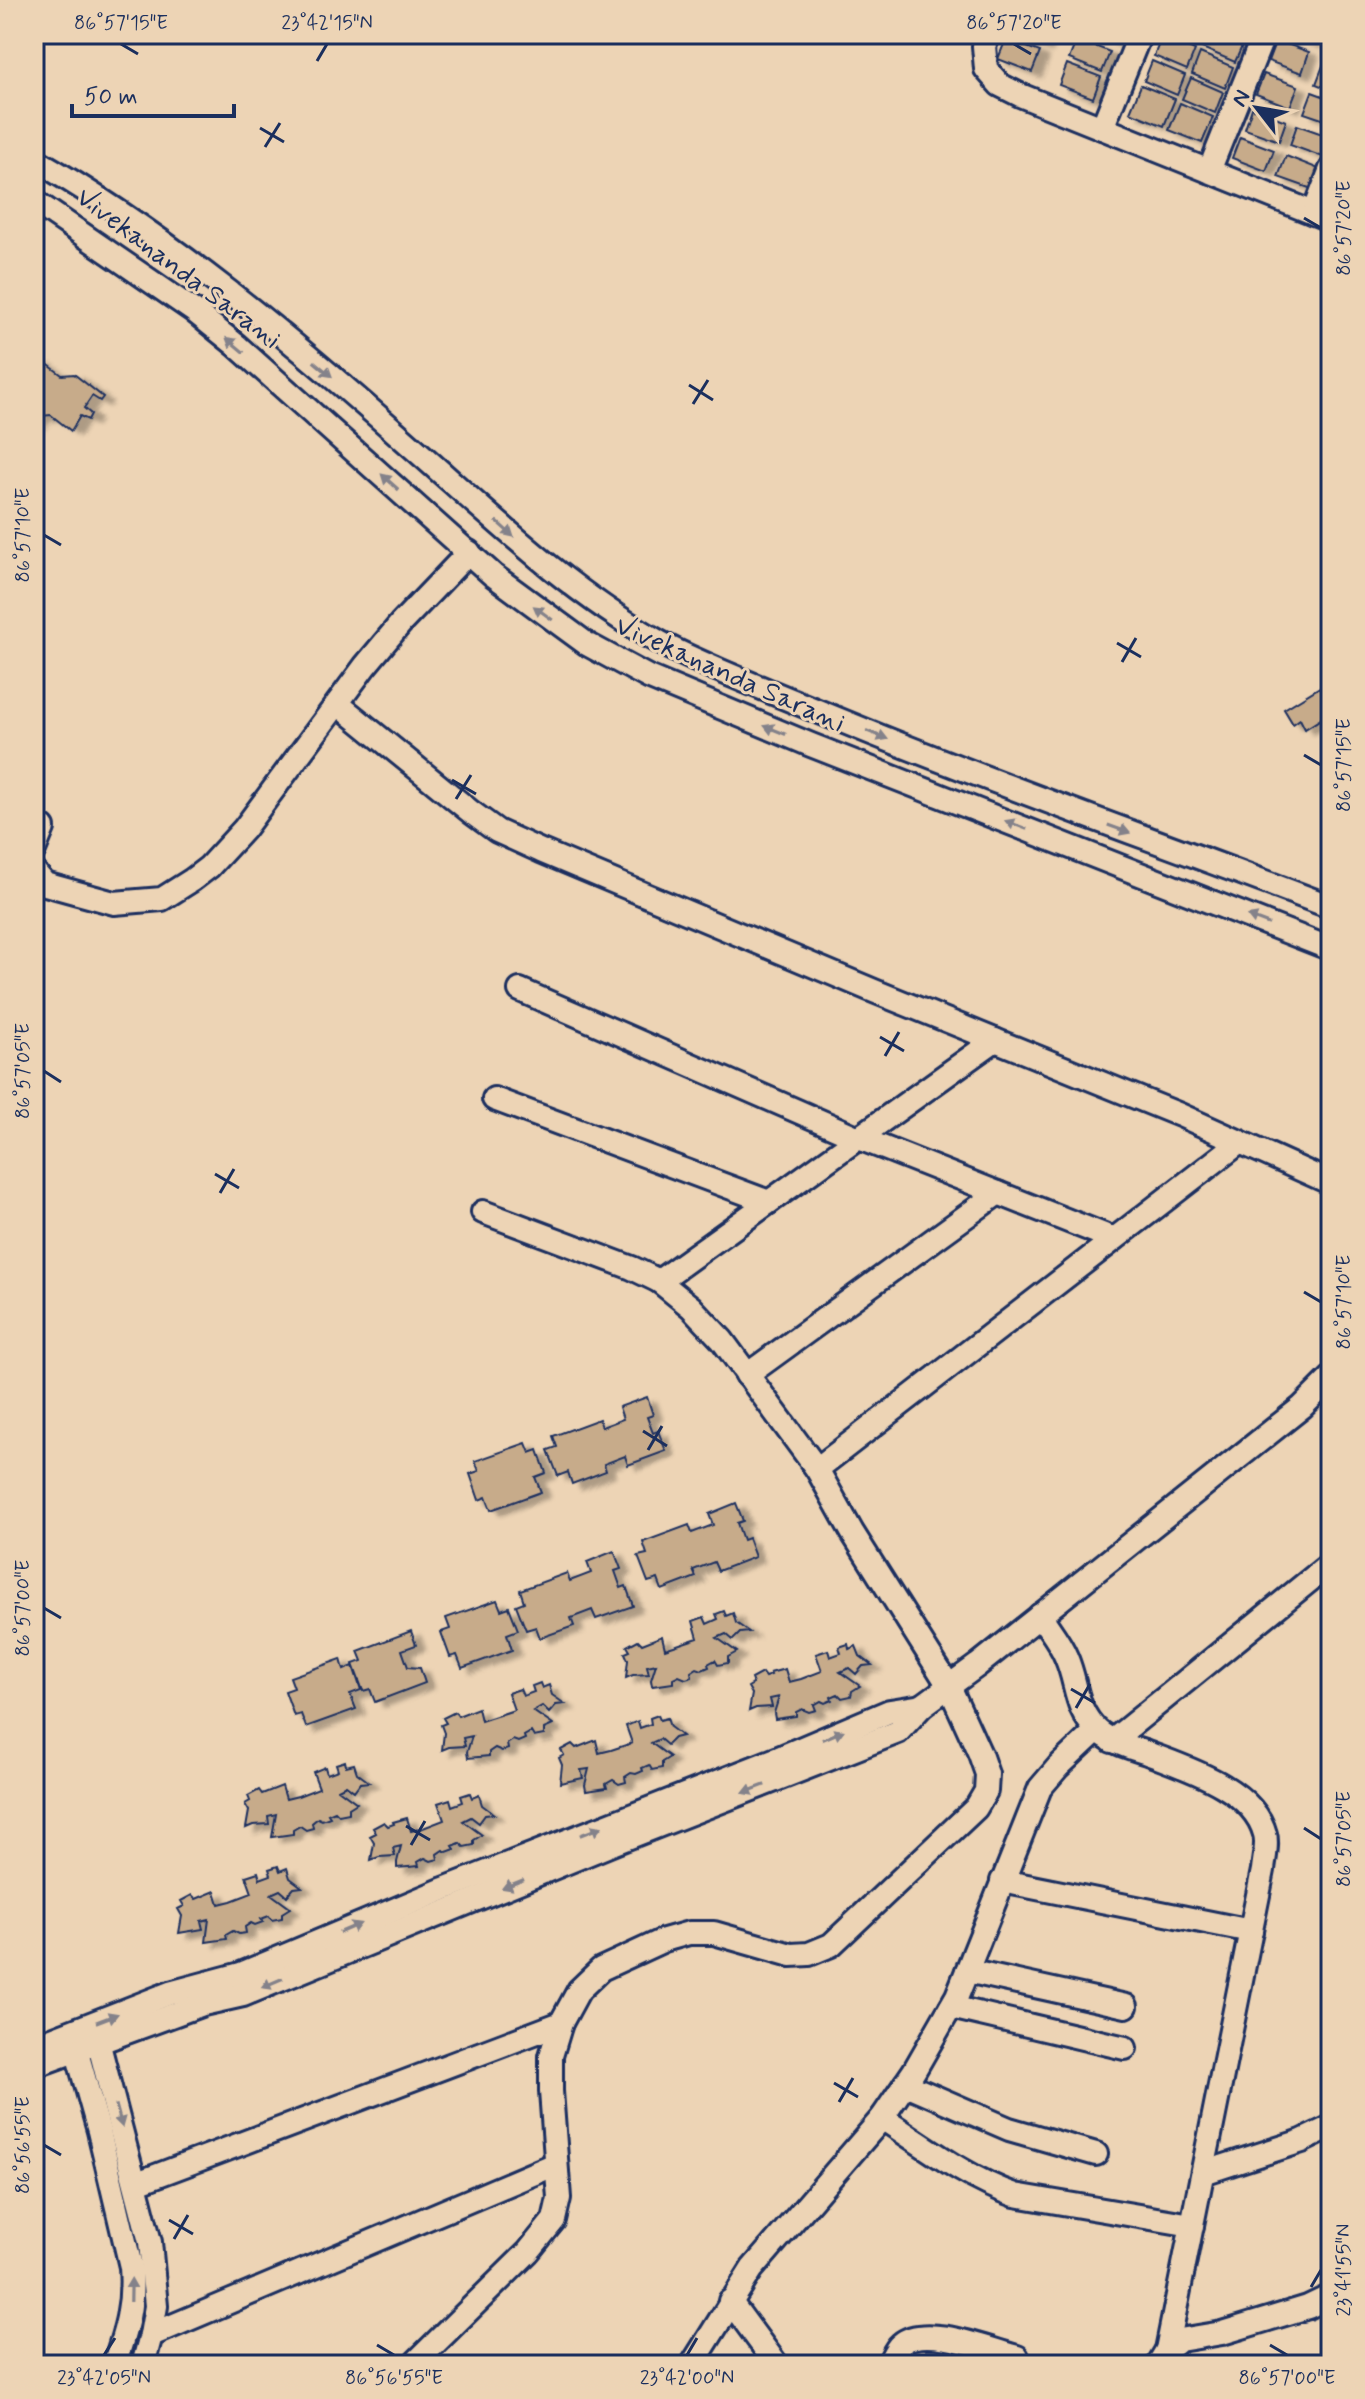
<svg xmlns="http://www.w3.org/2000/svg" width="1365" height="2399" viewBox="0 0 1365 2399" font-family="Mynerve,sans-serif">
<defs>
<filter id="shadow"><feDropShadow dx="9" dy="5" stdDeviation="2" flood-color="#0004"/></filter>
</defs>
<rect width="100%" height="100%" fill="#edd4b5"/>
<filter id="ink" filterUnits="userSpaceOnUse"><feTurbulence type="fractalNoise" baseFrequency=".0125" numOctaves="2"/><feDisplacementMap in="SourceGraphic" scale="16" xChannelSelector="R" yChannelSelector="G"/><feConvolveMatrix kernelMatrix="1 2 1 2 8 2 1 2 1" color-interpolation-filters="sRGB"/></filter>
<g filter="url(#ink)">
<g fill="#c7ab8a" stroke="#1b2f5e" stroke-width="2" filter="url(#shadow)">
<polygon points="1011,34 1047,34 1043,46"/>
<polygon points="1092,34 1119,34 1115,43"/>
<polygon points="1172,34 1201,34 1197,45"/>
<polygon points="1208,34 1225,34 1244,42 1235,62 1202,48"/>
<polygon points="1286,34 1316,34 1312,43"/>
<polygon points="1162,36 1195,50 1187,70 1154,56"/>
<polygon points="1006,39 1040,52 1032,72 998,59"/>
<polygon points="1077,39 1110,52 1102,72 1069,59"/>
<polygon points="1276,40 1309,52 1302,73 1268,61"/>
<polygon points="1200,53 1233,67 1225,88 1192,74"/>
<polygon points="1152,61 1185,75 1177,95 1144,81"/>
<polygon points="1324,63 1331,66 1331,90 1316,84"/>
<polygon points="1067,64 1101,77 1093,98 1059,85"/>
<polygon points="1264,74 1298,86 1290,107 1256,94"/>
<polygon points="1191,78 1223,92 1215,113 1182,99"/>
<polygon points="1141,85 1175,99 1164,126 1130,112"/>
<polygon points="1312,92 1331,99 1331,122 1304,113"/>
<polygon points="1180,103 1213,117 1202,143 1169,130"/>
<polygon points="1252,108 1286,121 1279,141 1245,129"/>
<polygon points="1297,125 1331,137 1323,157 1290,145"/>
<polygon points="1240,137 1274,150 1266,171 1232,158"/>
<polygon points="1286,156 1319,169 1312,189 1278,177"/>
<polygon points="42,360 62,375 74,374 103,397 100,401 92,396 84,408 91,414 88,420 80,416 71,431 51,415 41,416 34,425 34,364"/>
<polygon points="1331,677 1331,735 1321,719 1305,729 1300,719 1293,724 1284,709 1320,687 1324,694 1328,691 1323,682"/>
<polygon points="647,1397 653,1415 647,1417 653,1433 658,1431 666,1451 628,1465 625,1456 604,1464 606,1471 572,1484 568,1472 558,1476 548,1450 557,1447 553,1436 599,1419 602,1427 623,1419 619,1407"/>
<polygon points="526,1443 530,1453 538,1450 546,1473 535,1477 541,1492 491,1510 486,1497 479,1500 470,1474 479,1471 475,1461"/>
<polygon points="736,1503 743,1521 737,1523 743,1540 748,1538 755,1557 718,1571 714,1562 693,1570 696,1577 662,1590 658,1579 648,1582 638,1556 647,1554 643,1542 689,1525 692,1533 713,1525 709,1514"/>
<polygon points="614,1551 621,1569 615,1571 621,1588 626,1586 633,1606 596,1619 592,1610 571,1618 574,1626 540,1638 536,1627 526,1630 516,1605 524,1602 520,1590 567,1573 570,1581 591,1573 587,1562"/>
<polygon points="497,1600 501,1610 509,1607 518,1630 507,1634 512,1650 462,1668 457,1655 450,1657 441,1632 450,1629 446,1618"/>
<polygon points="724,1611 726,1616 733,1613 736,1623 749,1632 740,1633 733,1640 726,1634 717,1638 737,1652 728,1657 728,1663 718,1665 715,1660 708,1664 709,1667 702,1670 697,1668 691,1672 692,1677 686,1679 679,1676 673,1679 673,1683 652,1686 651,1680 656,1664 647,1666 649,1674 633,1675 626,1678 628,1660 625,1653 630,1651 627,1646 638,1640 642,1644 662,1636 665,1649 698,1638 693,1621 704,1617 707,1624 718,1619 716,1614"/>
<polygon points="411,1631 416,1645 402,1650 408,1667 420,1668 425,1683 375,1702 370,1689 363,1691 353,1664 362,1661 358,1651"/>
<polygon points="848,1644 849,1649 856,1646 860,1656 872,1665 863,1666 856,1674 849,1668 840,1672 860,1686 852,1691 851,1696 842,1698 838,1694 831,1697 832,1700 825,1703 821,1701 814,1705 816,1710 809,1712 802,1709 796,1712 796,1716 775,1719 774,1713 779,1697 770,1699 772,1707 756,1708 749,1711 752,1694 748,1687 753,1684 751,1679 762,1673 765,1677 771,1675 770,1673 785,1669 789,1682 801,1679 822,1671 816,1654 828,1650 830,1657 841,1653 839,1647"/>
<polygon points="341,1659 344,1670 353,1666 361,1690 350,1694 356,1709 306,1727 301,1714 294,1716 285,1691 294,1688 290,1677"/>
<polygon points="540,1683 542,1688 549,1685 552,1695 565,1704 556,1705 549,1713 542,1706 533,1711 553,1725 544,1729 544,1735 534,1737 531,1732 524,1736 525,1739 518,1742 513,1740 507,1744 508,1749 502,1751 495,1748 489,1752 489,1756 468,1758 467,1752 472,1736 463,1738 465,1746 449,1747 442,1750 444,1733 441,1725 446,1723 443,1718 455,1712 458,1716 478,1708 481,1721 514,1710 508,1693 520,1689 523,1696 534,1692 532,1686"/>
<polygon points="658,1715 660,1720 667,1718 670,1727 682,1736 674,1738 667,1745 660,1739 651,1743 670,1757 662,1762 662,1768 652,1770 649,1765 642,1768 643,1771 636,1774 631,1773 625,1777 626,1782 619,1784 613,1780 606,1784 607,1788 586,1791 585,1785 589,1769 581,1770 583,1778 560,1783 562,1765 559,1758 564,1755 561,1750 572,1744 576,1748 596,1740 599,1753 611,1750 632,1743 626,1726 638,1721 640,1728 651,1724 650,1718"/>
<polygon points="345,1761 346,1766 354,1764 357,1773 369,1782 360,1783 354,1791 346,1785 338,1789 357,1803 349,1808 349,1813 339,1815 335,1811 328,1814 330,1817 322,1820 318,1818 312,1823 313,1828 306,1830 300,1826 293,1830 293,1834 272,1837 276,1814 268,1816 269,1824 253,1825 246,1828 249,1811 245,1804 250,1801 248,1796 259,1790 262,1794 282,1786 286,1799 298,1796 319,1788 313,1772 325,1767 327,1774 338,1770 336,1764"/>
<polygon points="470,1793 472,1798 479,1795 482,1805 494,1814 485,1815 479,1823 471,1817 463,1821 482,1835 474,1840 474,1845 464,1847 460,1843 453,1846 455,1849 447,1852 443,1850 437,1854 438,1859 431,1861 425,1858 418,1862 419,1866 397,1868 397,1862 401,1846 393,1848 395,1856 379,1857 371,1860 374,1843 370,1836 376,1833 373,1828 384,1822 388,1826 394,1824 393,1822 407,1818 411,1831 423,1828 444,1820 438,1803 450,1799 452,1806 463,1802 461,1796"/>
<polygon points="278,1866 280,1871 287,1868 290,1878 302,1887 294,1888 287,1896 280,1890 271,1894 290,1908 282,1913 282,1918 272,1920 269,1916 261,1919 263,1922 255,1925 251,1923 245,1927 246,1933 239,1934 233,1931 226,1935 227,1939 206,1942 209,1919 201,1921 203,1929 179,1933 182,1916 178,1909 184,1906 181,1901 192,1895 196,1899 215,1891 219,1904 231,1901 252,1893 246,1876 258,1872 260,1879 271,1875 269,1869"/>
</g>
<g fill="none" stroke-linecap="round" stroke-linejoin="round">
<defs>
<g id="minor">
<polyline points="989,34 984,46 986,69 1000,85 1020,95 1331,220"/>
<polyline points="1102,128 1140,34"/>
<path d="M34,159c136,78 258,181 375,285 80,70 156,145 250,198 20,11 41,20 62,29 42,18 84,35 126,52 160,66 323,122 484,184"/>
<polyline points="1209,171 1264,34"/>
<polyline points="34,201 194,311 236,345 493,575 587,644 648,677 811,745 1331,949"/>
<polyline points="1314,213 1331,169"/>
<polyline points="338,704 471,812 497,831 541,851 874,991 1180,1115 1331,1183"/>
<polyline points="34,850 43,828"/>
<polyline points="34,871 45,884 114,903 162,899 192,880 209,867 244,829 365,666 401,623 469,552"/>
<polyline points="520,990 859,1138 1114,1239"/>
<polyline points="494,1099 769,1202"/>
<polyline points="659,1281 995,1040"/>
<polyline points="747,1375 998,1193"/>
<polyline points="817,1469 1240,1142"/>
<path d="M1040,1615c9,14 20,27 26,42 12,27 8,51 31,73 14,12 32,17 50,23 39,15 106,35 118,81 3,10 -1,25 -2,36l-96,480"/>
<polyline points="1112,1741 1331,1563"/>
<polyline points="1002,1881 1251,1931"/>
<polyline points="967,1971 1126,2006"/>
<polyline points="951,2007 1125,2048"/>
<polyline points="98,2041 150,2242 156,2306 151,2335 143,2365"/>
<polyline points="34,2046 170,1993 241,1974 444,1889 779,1758 890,1711 922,1706"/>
<path d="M76,2049l23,82 32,136c3,37 -5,63 -17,98"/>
<polyline points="34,2066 203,2004 243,1995 614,1843 898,1732 922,1706 978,1665 1302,1407 1331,1378"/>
<polyline points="905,2084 1009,2129 1096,2154"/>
<path d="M882,2118c43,28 84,60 133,77l177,30"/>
<polyline points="1203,2173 1302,2141 1331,2127"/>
<polyline points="137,2183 561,2023"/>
<polyline points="730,2301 777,2365"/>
<polyline points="151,2335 556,2164"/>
<polyline points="413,2365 528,2252 554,2220 559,2198 551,2091 551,2056 561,2023 579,1990 601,1969 664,1940 689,1933 714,1933 791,1955 809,1954 831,1945 976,1808 986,1791 987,1774 980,1754 949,1686 852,1532 817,1469 722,1340 691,1307 659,1281 632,1268 483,1212"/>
<polyline points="692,2365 752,2269 882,2118 914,2071 957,1996 1040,1788 1058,1767 1097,1730"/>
<path d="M888,2365c4,-7 7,-16 13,-21 23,-21 89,6 116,13"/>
<polyline points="1158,2365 1167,2350 1180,2340 1222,2333 1308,2307 1331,2296"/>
</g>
</defs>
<use href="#minor" stroke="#1b2f5e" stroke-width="28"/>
<use href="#minor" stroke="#edd4b5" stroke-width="22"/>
</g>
<defs><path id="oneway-solid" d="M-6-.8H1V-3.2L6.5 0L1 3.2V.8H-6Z" transform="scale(2)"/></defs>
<g fill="#84828a">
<use href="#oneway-solid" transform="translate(235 345) rotate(-140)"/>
<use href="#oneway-solid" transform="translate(323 369) rotate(40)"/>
<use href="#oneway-solid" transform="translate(390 482) rotate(-138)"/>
<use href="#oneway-solid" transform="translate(505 529) rotate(42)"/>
<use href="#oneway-solid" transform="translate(543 613) rotate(-144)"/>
<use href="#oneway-solid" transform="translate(775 730) rotate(-158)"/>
<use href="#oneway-solid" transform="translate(877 735) rotate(22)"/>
<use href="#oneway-solid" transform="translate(1016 825) rotate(-159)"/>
<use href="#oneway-solid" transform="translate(1119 829) rotate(20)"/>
<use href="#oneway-solid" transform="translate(1258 920) rotate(-159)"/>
<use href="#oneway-solid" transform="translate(833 1735) rotate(-23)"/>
<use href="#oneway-solid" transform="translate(754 1789) rotate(159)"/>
<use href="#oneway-solid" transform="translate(591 1831) rotate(-21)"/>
<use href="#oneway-solid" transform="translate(513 1884) rotate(158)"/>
<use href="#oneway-solid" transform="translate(350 1928) rotate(-23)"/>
<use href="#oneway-solid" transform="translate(272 1983) rotate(157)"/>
<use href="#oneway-solid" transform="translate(107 2018) rotate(-21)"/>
<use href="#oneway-solid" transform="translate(119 2116) rotate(75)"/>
<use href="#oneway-solid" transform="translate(131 2290) rotate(-89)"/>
</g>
</g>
<path fill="none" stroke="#1b2f5e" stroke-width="3" d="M121,44l17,10M1014,44l17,10M317,61l10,-17M260,128l24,14M265,147l15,-24M1304,218l17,10M689,385l24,15M693,404l15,-24M44,535l17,10M1117,643l24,14M1122,662l14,-24M1304,755l17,10M452,780l24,14M456,799l15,-24M880,1037l24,14M885,1056l14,-24M44,1071l17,11M215,1174l24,14M220,1193l14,-24M1304,1292l17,10M643,1431l24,15M648,1450l14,-24M44,1608l17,10M1071,1689l24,14M1076,1708l14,-24M406,1826l24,14M1304,1828l17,11M411,1845l14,-24M834,2083l24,14M839,2102l14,-24M44,2145l17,10M169,2220l24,14M174,2239l14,-24M1311,2287l10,-17M377,2345l17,10M1270,2345l17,10M104,2355l11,-17M687,2355l10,-17"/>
<g text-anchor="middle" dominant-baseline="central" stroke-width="6" stroke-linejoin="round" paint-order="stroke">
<g font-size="28" fill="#1b2f5e" stroke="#edd4b5">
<text transform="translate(178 269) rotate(37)">Vivekananda Sarani</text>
<text transform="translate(730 675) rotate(24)">Vivekananda Sarani</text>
</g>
</g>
<rect width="1365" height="2399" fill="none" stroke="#edd4b5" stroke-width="88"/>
<g transform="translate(1257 108) rotate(301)" stroke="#edd4b5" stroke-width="6" paint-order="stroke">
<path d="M0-6L14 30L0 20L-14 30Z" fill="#1b2f5e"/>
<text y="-12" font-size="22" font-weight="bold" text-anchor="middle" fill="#1b2f5e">N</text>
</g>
<path d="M72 104v12h162v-12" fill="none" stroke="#1b2f5e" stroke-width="4"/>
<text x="84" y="104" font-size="24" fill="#1b2f5e" stroke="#edd4b5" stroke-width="6" paint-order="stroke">50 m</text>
<rect x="44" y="44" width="1277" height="2311" fill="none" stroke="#1b2f5e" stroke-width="3"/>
<g font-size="20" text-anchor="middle" fill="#1b2f5e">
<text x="121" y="29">86°57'15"E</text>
<text x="327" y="29">23°42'15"N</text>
<text x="1014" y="29">86°57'20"E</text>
<text transform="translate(1343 228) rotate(-90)" y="7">86°57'20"E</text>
<text transform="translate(22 535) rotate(-90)" y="7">86°57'10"E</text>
<text transform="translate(1343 765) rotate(-90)" y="7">86°57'15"E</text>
<text transform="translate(22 1071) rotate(-90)" y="7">86°57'05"E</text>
<text transform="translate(1343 1302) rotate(-90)" y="7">86°57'10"E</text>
<text transform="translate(22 1608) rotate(-90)" y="7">86°57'00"E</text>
<text transform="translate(1343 1839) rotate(-90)" y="7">86°57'05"E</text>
<text transform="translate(22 2145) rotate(-90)" y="7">86°56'55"E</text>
<text transform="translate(1343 2270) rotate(-90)" y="7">23°41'55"N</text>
<text x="104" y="2384">23°42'05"N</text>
<text x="394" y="2384">86°56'55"E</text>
<text x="687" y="2384">23°42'00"N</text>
<text x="1287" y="2384">86°57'00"E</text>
</g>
</svg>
